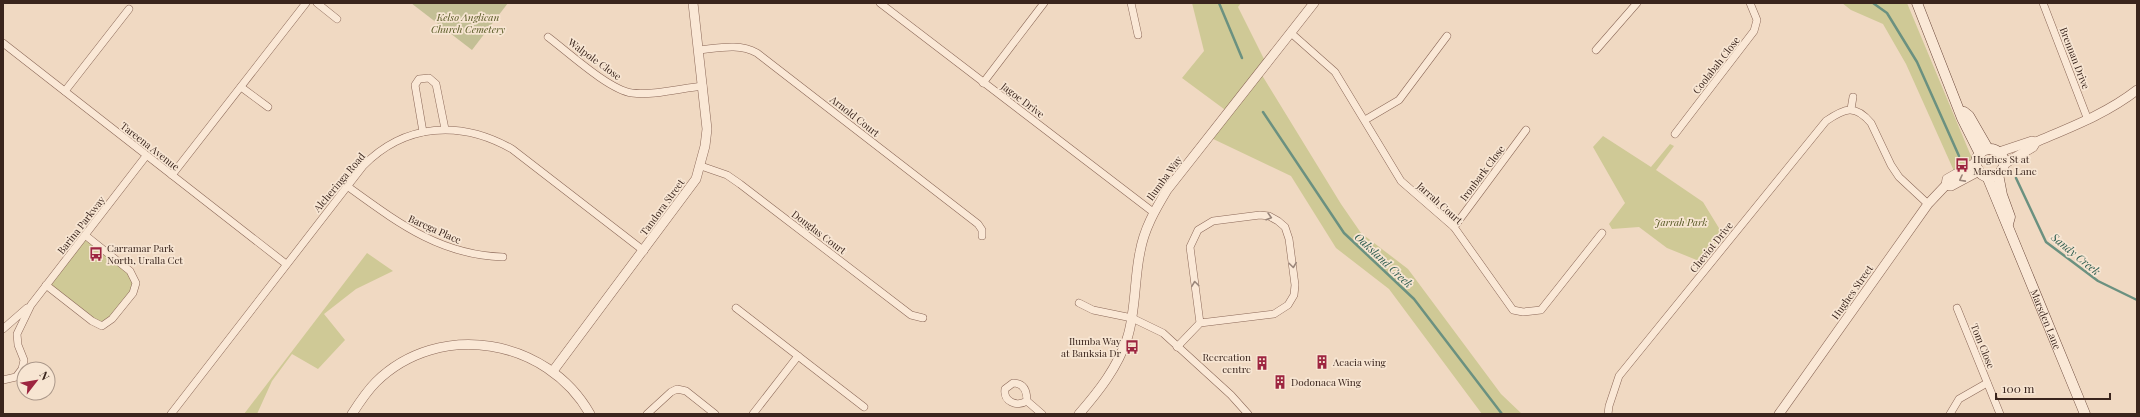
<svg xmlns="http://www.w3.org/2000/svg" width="2140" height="417" viewBox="0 0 2140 417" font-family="'Playfair Display',serif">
<rect width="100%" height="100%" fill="#f0d9c2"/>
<g fill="#cfc996">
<polygon points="1192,3 1241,3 1238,7 1266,63 1260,72 1341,204 1361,233 1408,269 1501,394 1522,414 1482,414 1389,289 1336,248 1291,176 1209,137 1228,112 1182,78 1204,51"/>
<polygon points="1842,3 1907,3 1971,156 1970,161 1954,171 1906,64 1883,24 1851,10"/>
<polygon points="1603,136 1651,167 1670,144 1674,146 1656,170 1703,202 1725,238 1704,263 1667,248 1639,227 1612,229 1609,224 1625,203 1593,147"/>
<polygon points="85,235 130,271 136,286 102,326 46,285"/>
<polygon points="367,253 393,271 356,289 324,314 345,340 318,369 292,354 272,381 257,414 244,414"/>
</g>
<polygon fill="#c3bf95" points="411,3 508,3 472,50"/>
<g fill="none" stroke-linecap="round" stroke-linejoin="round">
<g stroke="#6b9180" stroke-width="2.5">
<polyline points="1219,3 1242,58"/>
<polyline points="1873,3 1887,13 1917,62 1959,156"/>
<polyline points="1263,112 1344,233 1414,299 1502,414"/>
<polyline points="2016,178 2046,242 2098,281 2137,300"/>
</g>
<defs>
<g id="minor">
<polyline points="317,3 337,19"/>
<polyline points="880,3 1153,212"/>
<polyline points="1131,3 1138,35"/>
<polyline points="2043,3 2088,120"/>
<polyline points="1291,33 1335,72 1401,181 1454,227 1513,310 1523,312 1541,310 1602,233"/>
<path d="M548,37c20,15 61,53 84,56 21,3 50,-5 71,-7"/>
<polyline points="3,43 286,264"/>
<path d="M699,50c20,-2 40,-7 58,3l221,171 4,6v6"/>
<polyline points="1596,50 1637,3"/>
<polyline points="983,83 1044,3"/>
<polyline points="241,87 268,107"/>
<polyline points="65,91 129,9"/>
<polyline points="1851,109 1853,97"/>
<polyline points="1365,120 1399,100 1447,36"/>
<polyline points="423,132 415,85 419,79 429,78 436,84 445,129"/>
<polyline points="1675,134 1754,31 1757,20 1750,3"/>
<polyline points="701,166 727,175 740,184 911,315 923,318"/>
<polyline points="172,175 306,3"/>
<path d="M347,186c50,36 92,69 156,71"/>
<polyline points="1454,227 1526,130"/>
<polyline points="46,285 92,321 102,326 112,319 133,293 136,283 130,271 85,235"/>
<polyline points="1079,303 1093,310 1132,318 1163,333 1231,395 1248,414"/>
<polyline points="736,308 864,407"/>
<polyline points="1957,308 2000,414"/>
<polyline points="3,329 27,308"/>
<polyline points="1177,347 1200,323 1274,314 1288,305 1294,295 1295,285 1289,239 1285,227 1278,221 1269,216 1260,215 1213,221 1198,230 1190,247 1200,323"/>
<polyline points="3,380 16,377 22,369 24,360 18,345 17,334 31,305 146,156"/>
<path d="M1027,401c-10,6 -24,1 -22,-12l8,-6c11,0 14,8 14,18l15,13"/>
<path d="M171,414l192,-248c42,-43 98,-46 149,-17l132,102"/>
<polyline points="647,414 671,392 677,389 686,391 715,414"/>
<polyline points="753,414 798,356"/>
<path d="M1608,414l1,-8 10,-30 207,-255c19,-13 29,-17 45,2l20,42 8,12 29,27"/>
<polyline points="1950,414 1959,399 1987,383"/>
</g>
<g id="tertiary">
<path d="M1999,152l33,-11 4,1c35,-15 70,-28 101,-52"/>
<polyline points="2004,164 2033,147 2036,142"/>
<polyline points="1946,185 1951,186 1979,171"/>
<polyline points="553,371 696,179 705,146 707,129 693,3"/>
<path d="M352,414c7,-11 14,-22 24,-32 63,-62 171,-44 214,32"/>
<path d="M1079,414c20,-23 38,-46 48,-75 9,-27 7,-59 13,-87 4,-23 15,-42 27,-62l147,-187"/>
<polyline points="1779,414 1928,204 1946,185 1947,179 1977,162"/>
</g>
<g id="secondary">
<polyline points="1917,3 1962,118 1980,154"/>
<polyline points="1964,112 1969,116 1988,149"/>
<circle cx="1990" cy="163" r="14"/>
<polyline points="1998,174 2002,195 2010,217 2008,224"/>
<path id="s1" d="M1987,176l98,238"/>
</g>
</defs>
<use href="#minor" stroke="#8b6858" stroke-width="8"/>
<use href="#tertiary" stroke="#8b6858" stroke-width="10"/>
<use href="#secondary" stroke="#6d4a3c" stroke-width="11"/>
<use href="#minor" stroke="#fae8d6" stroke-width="7"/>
<use href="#tertiary" stroke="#fae8d6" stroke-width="9"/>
<use href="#secondary" stroke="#fae8d6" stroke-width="10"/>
</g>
<defs><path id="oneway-chevron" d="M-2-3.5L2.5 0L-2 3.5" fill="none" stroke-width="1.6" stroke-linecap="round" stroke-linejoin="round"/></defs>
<g stroke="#9a867a">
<use href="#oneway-chevron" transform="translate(1962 179) rotate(152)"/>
<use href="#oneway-chevron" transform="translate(1269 217) rotate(16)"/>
<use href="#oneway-chevron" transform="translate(1293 265) rotate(83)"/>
<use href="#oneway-chevron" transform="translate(1195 284) rotate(-97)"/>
</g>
<defs>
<symbol id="bus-bare" viewBox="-9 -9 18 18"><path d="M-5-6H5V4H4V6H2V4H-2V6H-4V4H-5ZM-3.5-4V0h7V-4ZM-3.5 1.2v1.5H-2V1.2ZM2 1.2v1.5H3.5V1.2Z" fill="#9d2540" stroke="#f7e5d2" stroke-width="2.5" paint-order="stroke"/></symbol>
<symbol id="building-bare" viewBox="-9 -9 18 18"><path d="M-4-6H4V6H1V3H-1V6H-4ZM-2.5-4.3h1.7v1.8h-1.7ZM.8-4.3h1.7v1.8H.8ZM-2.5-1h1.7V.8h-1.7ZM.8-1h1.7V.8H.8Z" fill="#9d2540" stroke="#f7e5d2" stroke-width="2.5" paint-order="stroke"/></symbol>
</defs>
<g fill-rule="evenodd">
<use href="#bus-bare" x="1952" y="155" width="20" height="20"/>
<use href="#bus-bare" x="86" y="244" width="20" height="20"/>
<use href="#bus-bare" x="1122" y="337" width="20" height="20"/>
<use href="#building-bare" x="1312" y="352" width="20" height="20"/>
<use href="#building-bare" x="1252" y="353" width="20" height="20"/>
<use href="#building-bare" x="1270" y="372" width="20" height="20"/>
</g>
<g text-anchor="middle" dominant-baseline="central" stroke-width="3.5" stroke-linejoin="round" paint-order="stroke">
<g font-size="10" font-style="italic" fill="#565823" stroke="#f7e5d2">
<text x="468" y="17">Kelso Anglican<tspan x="468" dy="12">Church Cemetery</tspan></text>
<text x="1681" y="222">Jarrah Park</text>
</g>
<g font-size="10" fill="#3a251d" stroke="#f7e5d2">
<text transform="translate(2075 58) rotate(69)">Brennan Drive</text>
<text transform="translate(595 59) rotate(36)">Walpole Close</text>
<text transform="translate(1716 65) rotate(-52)">Coolabah Close</text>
<text transform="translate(1023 100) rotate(37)">Jagoe Drive</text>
<text transform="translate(855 116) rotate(38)">Arnold Court</text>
<text transform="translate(150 146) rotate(38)">Tareena Avenue</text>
<text transform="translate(1482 173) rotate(-53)">Ironbark Close</text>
<text transform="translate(1164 178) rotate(-54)">Ilumba Way</text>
<text transform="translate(339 182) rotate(-50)">Alcheringa Road</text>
<text transform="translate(1440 203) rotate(42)">Jarrah Court</text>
<text transform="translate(662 207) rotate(-54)">Tandora Street</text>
<text transform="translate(81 225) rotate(-52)">Barina Parkway</text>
<text transform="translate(435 229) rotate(24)">Barega Place</text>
<text transform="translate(819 232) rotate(37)">Douglas Court</text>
<text transform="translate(1711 247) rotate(-51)">Cheviot Drive</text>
<text transform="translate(1852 292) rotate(-55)">Hughes Street</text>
<text stroke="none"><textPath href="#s1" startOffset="155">Marsden Lane</textPath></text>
<text transform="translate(1983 346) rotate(68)">Tom Close</text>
</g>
<g font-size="10" fill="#3a251d" stroke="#f7e5d2" text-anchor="start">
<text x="1973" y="159">Hughes St at<tspan x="1973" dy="12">Marsden Lane</tspan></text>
<text x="107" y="248">Carramar Park<tspan x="107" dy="12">North, Uralla Cct</tspan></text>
<text x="1121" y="341" text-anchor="end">Ilumba Way<tspan x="1121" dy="12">at Banksia Dr</tspan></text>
<text x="1251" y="357" text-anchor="end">Recreation<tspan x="1251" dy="12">centre</tspan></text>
<text x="1333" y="362">Acacia wing</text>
<text x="1291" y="382">Dodonaea Wing</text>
</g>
<g font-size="11" font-style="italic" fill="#2c5b4e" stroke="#f7e5d2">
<text transform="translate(2076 254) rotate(39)">Sandy Creek</text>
<text transform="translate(1384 260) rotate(43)">Oaksland Creek</text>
</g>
</g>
<rect width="2140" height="417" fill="none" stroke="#3a251d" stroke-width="8"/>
<g transform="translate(36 381) rotate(59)"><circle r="19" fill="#f7e5d2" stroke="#ab988a"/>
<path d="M0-3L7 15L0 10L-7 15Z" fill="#9d2540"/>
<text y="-6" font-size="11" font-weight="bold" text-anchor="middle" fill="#3a251d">N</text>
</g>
<path d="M1996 393v6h114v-6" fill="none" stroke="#3a251d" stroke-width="2"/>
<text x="2002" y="393" font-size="12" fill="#3a251d" stroke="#f7e5d2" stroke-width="3" paint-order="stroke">100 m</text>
</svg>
